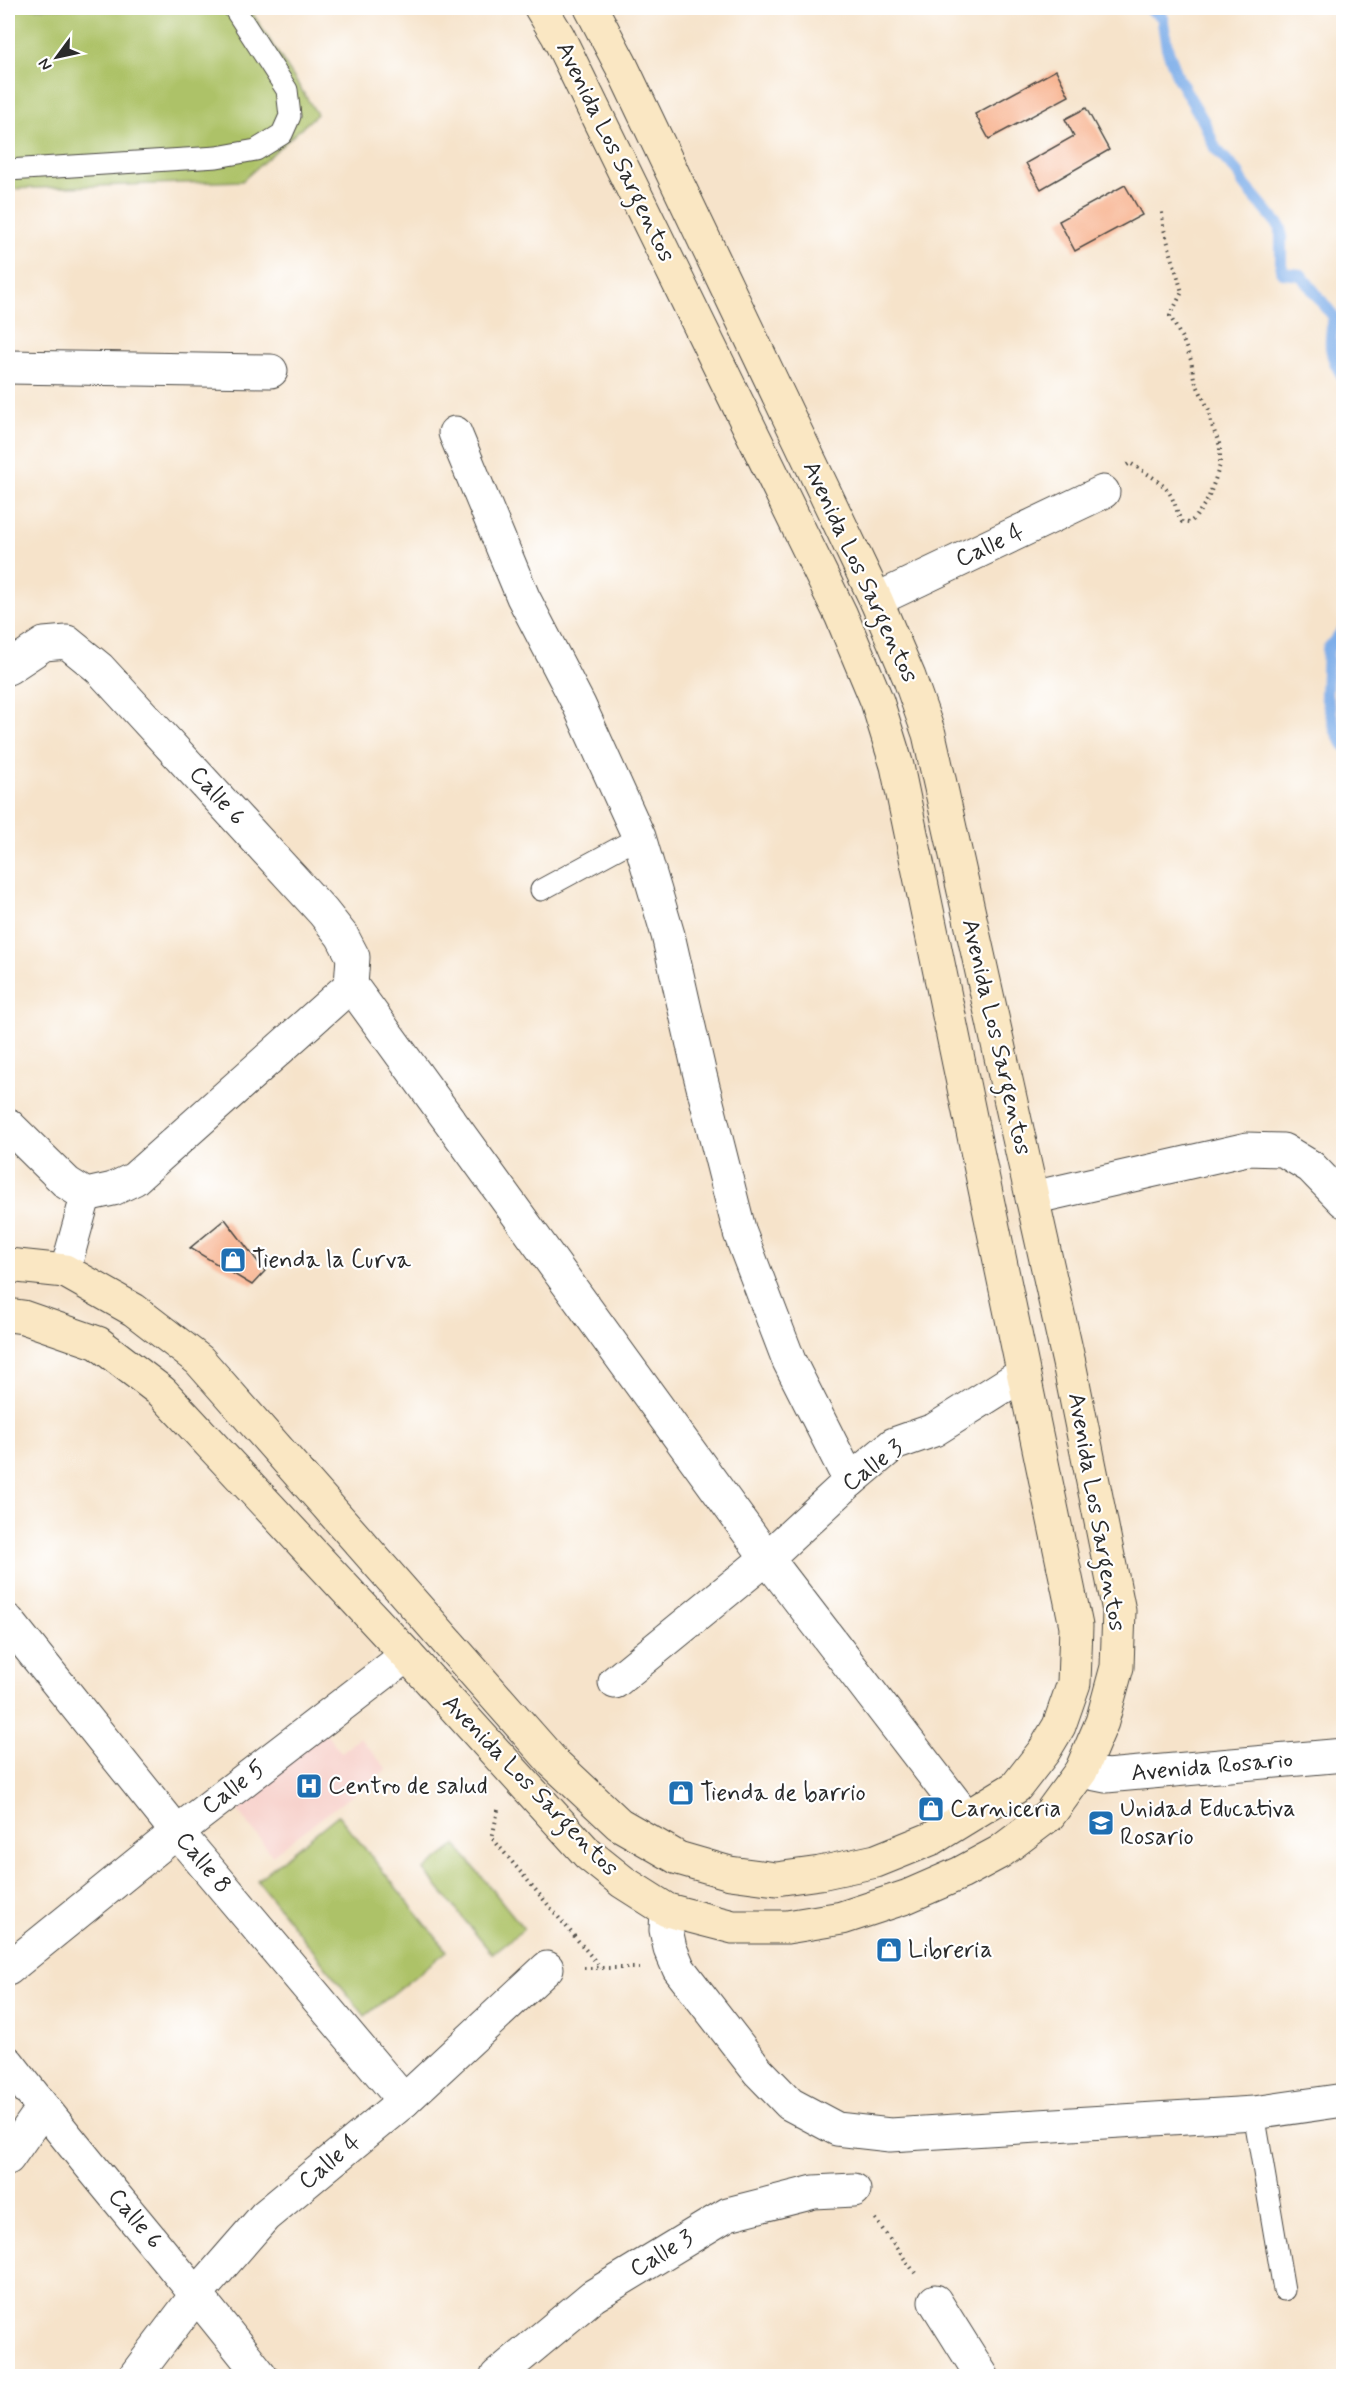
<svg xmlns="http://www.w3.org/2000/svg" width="1351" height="2384" viewBox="0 0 1351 2384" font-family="Mynerve,sans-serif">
<rect width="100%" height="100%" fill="#fff"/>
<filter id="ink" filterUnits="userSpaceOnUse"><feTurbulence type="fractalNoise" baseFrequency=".0167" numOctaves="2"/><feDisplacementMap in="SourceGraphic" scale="12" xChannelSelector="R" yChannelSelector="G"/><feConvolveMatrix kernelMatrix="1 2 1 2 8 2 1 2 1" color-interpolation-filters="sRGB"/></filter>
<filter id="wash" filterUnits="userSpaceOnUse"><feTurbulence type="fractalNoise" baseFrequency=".008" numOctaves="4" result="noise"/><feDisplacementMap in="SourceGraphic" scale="24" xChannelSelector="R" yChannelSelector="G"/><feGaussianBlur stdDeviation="1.35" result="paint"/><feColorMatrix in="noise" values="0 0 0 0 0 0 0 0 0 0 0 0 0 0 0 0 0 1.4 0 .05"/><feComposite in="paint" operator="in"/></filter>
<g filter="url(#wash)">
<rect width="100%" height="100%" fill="#f6e3ca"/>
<polygon fill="#f7d0ca" points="323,1730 342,1753 359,1737 387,1769 272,1855 232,1803"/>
<g fill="#adc267" stroke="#6c7649" stroke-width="1.5">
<polygon points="8,8 249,8 317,114 242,181 8,189"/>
<polygon points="338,1815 447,1951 365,2016 257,1880"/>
<polygon points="456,1845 524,1929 492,1954 424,1870"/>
</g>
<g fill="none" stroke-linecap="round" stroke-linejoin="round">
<g stroke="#7eaee9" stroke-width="12">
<path d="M1148,8l14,8 5,32 11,30 26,44 11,26 23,25 5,10 38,45v36l2,9 18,2 33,42c-5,25 -6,38 10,61"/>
<polyline points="1344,629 1328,649 1326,696 1336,731 1344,745"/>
</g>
</g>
<g id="blocks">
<g fill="#f7ae88">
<polygon points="1056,70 1069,96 989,139 975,114"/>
<polygon points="1086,108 1109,150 1041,189 1026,163 1074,136 1065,119"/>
<polygon points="1125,185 1142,215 1075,251 1059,221"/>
<polygon points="225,1219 265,1271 252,1285 190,1248"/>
</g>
</g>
</g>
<g filter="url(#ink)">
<use href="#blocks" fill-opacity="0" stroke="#494743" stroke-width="1.5"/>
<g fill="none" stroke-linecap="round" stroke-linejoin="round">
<defs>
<g id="service">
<polyline points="8,170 217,157 256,150 282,134 290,116 287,90 234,8"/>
<polyline points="541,890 639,837"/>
<polyline points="1254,2113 1284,2290"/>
</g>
<polyline id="pedestrian" points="65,1271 86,1195"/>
<g id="minor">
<polyline points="8,367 271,371"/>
<polyline points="455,433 523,597 579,705 639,837 668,935 699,1071 740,1233 789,1361 850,1481"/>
<polyline points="876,600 1103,492"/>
<polyline points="8,668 44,644 67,642 99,668 323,912 342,936 353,957 351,985"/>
<polyline points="351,985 767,1558 966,1817"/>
<polyline points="8,1125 67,1183 86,1195 113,1189 134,1179 351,985"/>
<polyline points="1032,1198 1247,1149 1283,1150 1311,1167 1344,1201"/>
<polyline points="8,1621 177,1832 404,2101"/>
<polyline points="615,1682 767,1558 850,1481 894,1444 934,1430 1023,1374"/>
<polyline points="1081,1771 1106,1776 1344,1755"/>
<polyline points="667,1910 666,1930 670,1948 679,1969 758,2071 790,2104 837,2129 890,2135 1254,2113 1344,2100"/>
<polyline points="8,1969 177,1832 407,1655"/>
<path d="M8,2063c82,106 171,207 253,313"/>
<polyline points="8,2158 43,2108"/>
<polyline points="935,2301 982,2376"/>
<polyline points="135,2376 197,2294 265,2216 404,2101 547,1968"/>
<polyline points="497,2376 593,2296 728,2214 814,2192 854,2190"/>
</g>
<g id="secondary">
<polyline points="8,1265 65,1271 134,1310 199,1360 553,1762 619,1824 678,1858 730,1873 776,1879 820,1873 876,1861 933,1838 1016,1787 1044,1751 1059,1726 1074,1683 1076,1626 897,766 877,701 841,615 558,36 541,8"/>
<polyline points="8,1315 23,1317 98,1343 162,1392 407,1655 588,1854 623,1882 667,1910 733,1927 787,1927 842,1918 906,1897 961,1873 1000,1852 1049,1815 1081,1771 1102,1722 1117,1667 1119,1611 1069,1363 929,734 909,677 876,600 621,65 591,8"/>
</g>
</defs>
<use href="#service" stroke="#494743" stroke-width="23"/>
<use href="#pedestrian" stroke="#494743" stroke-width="32"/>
<use href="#minor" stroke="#494743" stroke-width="35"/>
<use href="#secondary" stroke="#494743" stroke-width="35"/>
<g stroke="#494743" stroke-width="4" stroke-dasharray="1.5 4.5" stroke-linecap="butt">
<polyline points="178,8 204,12"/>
<path d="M1127,465l3,-2c15,10 36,19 43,37 4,8 4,14 9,22l7,1 6,-5 13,-19 7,-19 5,-15v-19l-9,-23 -2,-13 -15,-31 -3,-19 -8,-20 -13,-24 12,-24 -19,-66 -1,-14"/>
<polyline points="498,1810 492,1838 601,1968"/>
<polyline points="584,1968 639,1968"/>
<polyline points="875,2219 915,2273"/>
</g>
<use href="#service" stroke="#fff" stroke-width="21"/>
<use href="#pedestrian" stroke="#fff" stroke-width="30"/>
<use href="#minor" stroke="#fff" stroke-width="33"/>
<use href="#secondary" stroke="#fae7c3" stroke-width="33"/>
</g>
</g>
<defs>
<symbol id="shop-square" viewBox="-11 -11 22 22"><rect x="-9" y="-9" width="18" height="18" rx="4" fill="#1f6fb2" stroke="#fff"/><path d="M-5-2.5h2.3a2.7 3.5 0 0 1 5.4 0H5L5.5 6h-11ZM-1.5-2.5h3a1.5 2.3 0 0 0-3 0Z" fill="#fff"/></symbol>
<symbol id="hospital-square" viewBox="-11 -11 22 22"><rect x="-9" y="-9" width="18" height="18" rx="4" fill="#1f6fb2" stroke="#fff"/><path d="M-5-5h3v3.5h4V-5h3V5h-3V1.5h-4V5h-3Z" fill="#fff"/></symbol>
<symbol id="school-square" viewBox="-11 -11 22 22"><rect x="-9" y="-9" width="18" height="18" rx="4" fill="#1f6fb2" stroke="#fff"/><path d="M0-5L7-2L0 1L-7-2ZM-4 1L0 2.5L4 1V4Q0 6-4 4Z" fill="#fff"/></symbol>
</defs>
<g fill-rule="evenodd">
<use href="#shop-square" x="218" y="1245" width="30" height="30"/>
<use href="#hospital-square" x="294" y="1771" width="30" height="30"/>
<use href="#shop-square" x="666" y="1778" width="30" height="30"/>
<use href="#shop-square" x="916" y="1794" width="30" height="30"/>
<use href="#school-square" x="1086" y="1808" width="30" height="30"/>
<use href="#shop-square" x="874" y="1935" width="30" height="30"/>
</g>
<g text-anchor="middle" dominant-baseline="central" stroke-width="4.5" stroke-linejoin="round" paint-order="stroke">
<g font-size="24" fill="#2b2b2b" stroke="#fff">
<text transform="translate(615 152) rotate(64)">Avenida Los Sargentos</text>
<text transform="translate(990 546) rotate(-25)">Calle 4</text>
<text transform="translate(860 572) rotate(65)">Avenida Los Sargentos</text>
<text transform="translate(217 796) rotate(48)">Calle 6</text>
<text transform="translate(996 1037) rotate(77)">Avenida Los Sargentos</text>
<text transform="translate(873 1466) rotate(-37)">Calle 3</text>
<text transform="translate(1096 1512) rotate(80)">Avenida Los Sargentos</text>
<text transform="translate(1212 1767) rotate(-5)">Avenida Rosario</text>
<text transform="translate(530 1786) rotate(46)">Avenida Los Sargentos</text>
<text transform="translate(234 1788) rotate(-37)">Calle 5</text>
<text transform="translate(203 1863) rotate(50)">Calle 8</text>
<text transform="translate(330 2162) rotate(-40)">Calle 4</text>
<text transform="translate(135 2219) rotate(50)">Calle 6</text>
<text transform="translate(662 2254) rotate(-31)">Calle 3</text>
</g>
<g font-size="24" fill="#2b2b2b" stroke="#fff" text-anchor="start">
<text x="252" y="1260">Tienda la Curva</text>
<text x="328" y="1786">Centro de salud</text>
<text x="700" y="1793">Tienda de barrio</text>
<text x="950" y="1809">Carniceria</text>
<text x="1120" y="1809">Unidad Educativa<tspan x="1120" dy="28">Rosario</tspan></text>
<text x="908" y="1950">Libreria</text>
</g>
</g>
<rect width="1351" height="2384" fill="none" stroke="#fff" stroke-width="30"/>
<g transform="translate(57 57) rotate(237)" stroke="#ffffff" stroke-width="4.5" paint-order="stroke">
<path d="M0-4.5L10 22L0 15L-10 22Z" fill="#2b2b2b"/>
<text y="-9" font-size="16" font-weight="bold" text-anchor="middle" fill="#2b2b2b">N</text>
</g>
</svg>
